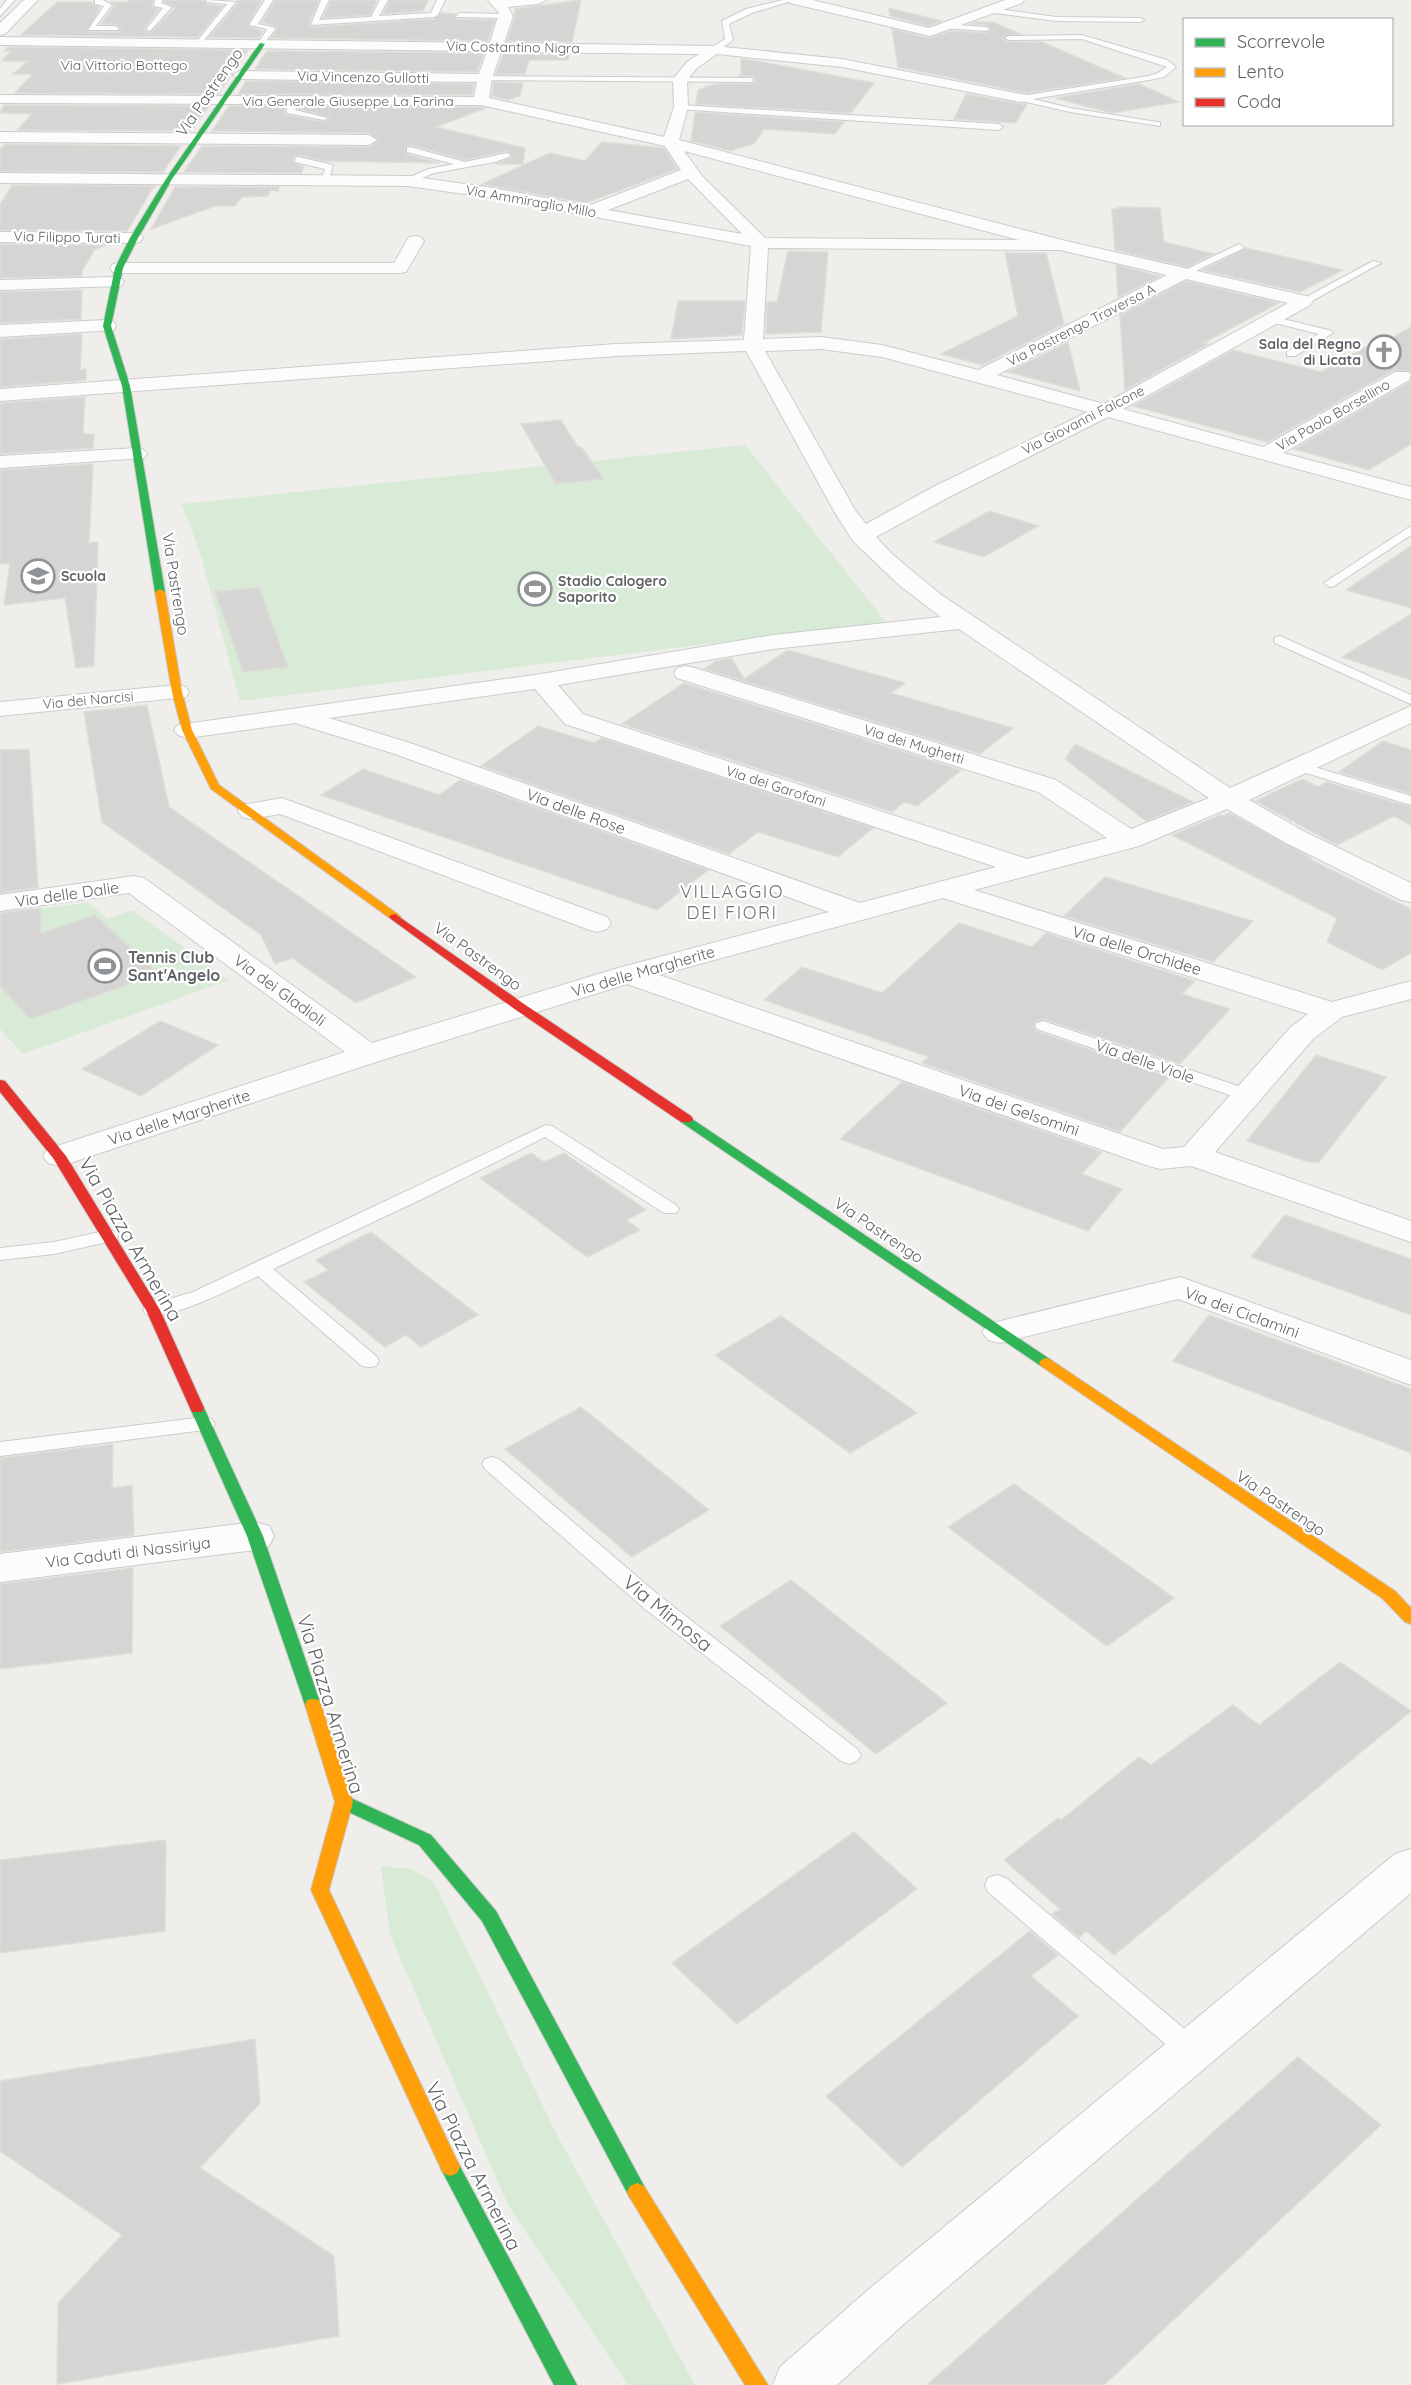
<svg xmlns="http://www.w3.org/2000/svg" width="1411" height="2385" viewBox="0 0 1411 2385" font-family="Quicksand,sans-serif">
<rect width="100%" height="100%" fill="#efeeea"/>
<g fill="#d8ebd6">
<polygon points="745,445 886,622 240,701 201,556 182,504"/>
<polygon points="88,903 108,919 132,910 229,980 23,1054 0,1029 0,913"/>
<polygon points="381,1866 412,1869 434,1882 558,2137 695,2385 628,2385 508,2205 390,1935"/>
</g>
<g fill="#d6d5d3" stroke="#deddd9" stroke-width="1.5">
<polygon points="129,0 153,0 152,7 159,9 144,28 145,31 150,33 174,9 174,6 164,2 165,0 204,0 206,4 223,6 198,37 21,35 57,2 93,2 93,5 100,7 87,32 119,32 121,29 116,24 101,24 114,6 111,2 127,2"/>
<polygon points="237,0 262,0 247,26 263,31 259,38 209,37 238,3"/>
<polygon points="275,0 319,0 309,24 311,27 434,19 441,13 456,14 454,17 456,19 495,20 488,41 271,38 278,27 262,22"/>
<polygon points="331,0 377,0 370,15 323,18"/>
<polygon points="390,0 428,0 423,11 383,14"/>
<polygon points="581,0 572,42 507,41 515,17 515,9"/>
<polygon points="889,8 941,21 929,26 890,16"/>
<polygon points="975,22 993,22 1021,34 1004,36 1003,39 1008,42 1042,42 1125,78 1027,93 898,67 892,29 929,38 951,31 986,33 992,30 987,25 971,24"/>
<polygon points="8,47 248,50 218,94 15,93 33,74 13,74 28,61 2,61 11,51 4,51"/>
<polygon points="267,51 484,53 477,72 255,69"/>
<polygon points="503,54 569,55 568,60 529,60 525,74 496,74"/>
<polygon points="741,59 751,60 874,83 851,113 696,104 698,90 715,84 751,84 756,82 757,79 752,76 738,76 741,75"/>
<polygon points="246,81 474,84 472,95 238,94"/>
<polygon points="494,82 523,83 520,96 508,100 492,96"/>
<polygon points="1139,84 1179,102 1112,113 1055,98"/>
<polygon points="966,94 1021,104 1027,104 1016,123 954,119"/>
<polygon points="4,105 209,106 191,131 17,130 32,114 0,113"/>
<polygon points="229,106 286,106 284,112 287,115 324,122 329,120 330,117 298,109 300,106 481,107 486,108 436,127 525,148 523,164 496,164 513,157 507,151 465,160 411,145 405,147 406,154 440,163 324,161 298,155 293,157 293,162 304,167 301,173 184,172 202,146 369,147 379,141 369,133 212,131"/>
<polygon points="695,112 844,122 835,134 764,129 755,143 731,151 691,141"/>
<polygon points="602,142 664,148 678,169 586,203 482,184 550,153 585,161"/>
<polygon points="5,144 181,146 163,172 0,171 0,150"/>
<polygon points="12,185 154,186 127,231 0,230 0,205"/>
<polygon points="175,187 279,187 278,191 271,190 268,196 242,197 235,206 215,206 151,229"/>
<polygon points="1118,207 1160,208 1164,242 1214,254 1187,267 1115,250 1112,209 1118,209"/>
<polygon points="0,244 107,245 95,249 82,271 82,276 0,278"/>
<polygon points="1246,248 1343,270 1300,292 1203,270"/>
<polygon points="788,251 828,252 821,332 766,334 767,302 777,302"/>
<polygon points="1005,253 1046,253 1064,324 982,365 941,354 1018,316"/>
<polygon points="1116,265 1160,276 1118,297"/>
<polygon points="1186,281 1279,303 1203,343 1208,344 1125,390 1120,315"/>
<polygon points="82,290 81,319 0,323 0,292"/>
<polygon points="678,301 745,301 742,335 671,339"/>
<polygon points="1411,327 1411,371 1394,370 1267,442 1133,406 1233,350 1321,372 1365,347 1372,349"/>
<polygon points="82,334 80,370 86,369 86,380 0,387 0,339"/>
<polygon points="1068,342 1080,391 1008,372"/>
<polygon points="1411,381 1411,444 1369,470 1294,449"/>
<polygon points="85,397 83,434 94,434 93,448 0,454 0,403"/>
<polygon points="561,420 577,446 582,448 604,479 556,484 521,424"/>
<polygon points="93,464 89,543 98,542 94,666 76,668 65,598 4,605 10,563 0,564 0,470"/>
<polygon points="989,511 1039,526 983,557 934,542"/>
<polygon points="1411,546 1411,608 1346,590"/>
<polygon points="259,587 288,667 243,672 215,592"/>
<polygon points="1411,614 1411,680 1342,657"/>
<polygon points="788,650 905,683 891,693 1013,728 980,754 705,669 716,661 731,658 744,679"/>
<polygon points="684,683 961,770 917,806 904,802 892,812 622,724"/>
<polygon points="147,705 169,807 416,977 356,1003 292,958 275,964 261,935 102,822 84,712"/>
<polygon points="538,726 594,743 602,738 873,828 838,857 758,832 729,854 481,766"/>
<polygon points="1383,741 1411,750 1411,794 1339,772"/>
<polygon points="1075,744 1193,802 1146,821 1065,759"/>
<polygon points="29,749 38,887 0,893 0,750"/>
<polygon points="363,769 439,795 460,780 708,870 657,910 321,795"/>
<polygon points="1302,779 1318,787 1326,782 1411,807 1411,825 1394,816 1337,845 1255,801"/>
<polygon points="1230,813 1311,858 1309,859 1411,909 1411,953 1382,970 1327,942 1337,918 1172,835 1220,815 1223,816"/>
<polygon points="1105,877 1253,921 1213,962 1064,916"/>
<polygon points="40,908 41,933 95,915 159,974 30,1019 0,986 0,913"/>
<polygon points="959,923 1032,947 1046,933 1195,981 1182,994 1230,1009 1180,1064 1044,1019 1035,1022 1033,1027 1036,1031 1169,1077 1120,1132 922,1063 929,1057 764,1000 802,967 882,993"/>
<polygon points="160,1021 218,1045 141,1096 82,1069"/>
<polygon points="1316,1055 1386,1077 1319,1162 1308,1162 1247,1141"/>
<polygon points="902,1082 1102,1152 1082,1174 1122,1189 1088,1231 840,1139"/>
<polygon points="531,1153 544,1162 564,1153 646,1210 626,1220 640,1230 587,1257 480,1178"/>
<polygon points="1285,1215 1411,1259 1411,1315 1251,1257"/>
<polygon points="371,1232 414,1266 478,1315 421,1347 406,1335 385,1347 304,1282 328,1270 316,1260"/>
<polygon points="1209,1315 1411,1389 1411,1453 1173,1361"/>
<polygon points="781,1316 917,1413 850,1453 715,1355"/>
<polygon points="581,1407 709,1510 632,1557 505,1449"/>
<polygon points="113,1444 112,1488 132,1485 134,1535 0,1552 0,1458"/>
<polygon points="1014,1484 1174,1598 1107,1646 948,1527"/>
<polygon points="133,1568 132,1653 0,1669 0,1584"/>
<polygon points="791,1580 947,1703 876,1754 720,1626"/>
<polygon points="1340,1662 1411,1711 1114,1955 1086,1931 1079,1937 1052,1914 1060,1909 1004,1860 1058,1818 1061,1820 1139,1757 1151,1765 1233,1705 1259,1725"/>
<polygon points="854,1832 917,1889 737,2024 672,1963"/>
<polygon points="166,1840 165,1931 0,1953 0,1860"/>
<polygon points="1030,1931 1058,1955 1031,1976 1078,2016 902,2167 826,2096"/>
<polygon points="255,2039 260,2103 200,2168 334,2256 339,2336 57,2384 58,2303 122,2235 0,2151 0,2081"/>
<polygon points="1298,2057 1381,2125 1104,2385 927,2385"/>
</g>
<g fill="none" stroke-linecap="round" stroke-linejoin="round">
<defs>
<g id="lane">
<polygon points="7,0 15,0 0,16 0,9"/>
<polygon points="95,0 103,0 112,5 96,26 116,26 119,30 88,30 104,6 95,4"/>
<polygon points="155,0 163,0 161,3 172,7 150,31 146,29 163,8 154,6"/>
<polygon points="207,0 236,2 199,46 195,44 227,4 206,2"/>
<polygon points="265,0 273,0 258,24 276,28 262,46 258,44 267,29 249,25"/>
<polygon points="321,0 329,0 319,20 371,17 380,0 388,0 379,16 431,13 437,0 445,0 438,15 434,17 311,25"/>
<polygon points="783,0 795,0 752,13 729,24 733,40 717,52 711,52 711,48 725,39 722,21 746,9"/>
<polygon points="990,8 1056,17 1140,18 1144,20 1140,22 1056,21 987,12"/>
<polygon points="459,13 506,14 510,16 506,18 456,17"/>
<polygon points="947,24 986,27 990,29 986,31 944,28"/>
<polygon points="1082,35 1167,60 1176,67 1164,77 1149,80 1033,99 1070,108 1157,122 1160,122 1160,126 1070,112 1018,100 1017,98 1021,96 1149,76 1158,73 1167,67 1082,39 1009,40 1005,38 1009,36"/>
<polygon points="485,76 751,78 755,80 751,82 482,80 481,78"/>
<polygon points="293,99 300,101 295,110 328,118 324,120 287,113 286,111"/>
<polygon points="681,105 999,124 1003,127 999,130 678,109 677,107"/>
<polygon points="410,147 465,162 507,153 511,156 495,162 434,173 408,184 405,183 405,179 429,169 454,164 407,152 407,148"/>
<polygon points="298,157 333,165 328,183 321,181 325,169 295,162 295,158"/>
<polygon points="1239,244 1244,247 1242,249 1185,276 1177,274"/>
<polygon points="1373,261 1381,263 1308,303 1299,301"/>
<polygon points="1271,316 1332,331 1333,333 1295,356 1287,356 1287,352 1319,334 1267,321 1267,317"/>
<polygon points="1411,526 1411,535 1334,586 1330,587 1324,583"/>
<polygon points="1280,636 1411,695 1411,704 1275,643 1274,640 1275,637"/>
<polygon points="1298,762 1411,796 1411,805 1293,769 1291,766 1293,763"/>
<polygon points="1043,1021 1253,1091 1256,1095 1253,1099 1241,1099 1037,1029 1035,1026 1037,1023"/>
<path d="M546,1125l6,1 124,79 3,4 -3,4h-12l-119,-76 -121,61 -151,71 103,87 3,5 -3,5 -7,1 -7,-1 -104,-90c-23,11 -88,45 -112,38l-3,-4 3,-4 47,-14z"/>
<polygon points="109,1230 116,1232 118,1236 116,1240 54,1254 0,1260 0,1248 54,1242"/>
<polygon points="205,1417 212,1419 215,1424 212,1429 0,1456 0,1442"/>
<polygon points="492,1457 499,1459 661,1597 857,1749 861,1755 857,1761 849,1764 841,1761 645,1609 485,1469 482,1464 485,1459"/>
<polygon points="997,1875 1006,1878 1201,2043 1205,2051 1201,2059 1192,2062 1183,2059 988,1892 985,1885 988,1878"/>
</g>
<g id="street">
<polygon points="24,0 38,0 5,34 0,35 0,23"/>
<path d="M488,0h58l-7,4 -31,3 5,9 -9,27 210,3 128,13 184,36 2,3 -2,3 -5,1 -179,-35 -125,-13 -20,14 -10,12 1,27 -9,33 383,100 248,57 3,4 -3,4 -187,104 140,38 132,-75h14l2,3 -2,5 -126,73 128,34v13l-303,-83 -159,80 -73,40 16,17 48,40 290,194 181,-82v17l-162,77 56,32 106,51v19l-10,-2 -115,-57 -59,-34 -88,37 -165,44 358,112 79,-21v18l-69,18 -29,22 -98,113 196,69v21l-220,-76 -31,3 -11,-3 -522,-182 -248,77 -309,102 -11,3 -11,-3 -5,-7 5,-7 297,-97 -216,-159 -129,18v-16l134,-19 10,2 228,165 246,-75 211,-56 -434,-158 -100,-31 -108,15 -9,-3 -4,-5 4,-5 363,-51 232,-39 168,-18 -42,-32 -46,-44 -19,-30 -88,-160 -130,5 -616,45v-12l616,-45 128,-4 7,-94 -258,-48 -85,-12 -408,-3v-10l408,3 85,12 95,18 93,-36 -16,-24 -184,-41 -481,-2v-8l474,2 3,-15 -237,-3 -7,-4 7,-4 239,3 8,-23 -487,-6v-8l490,6 9,-30zM501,52l198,2 -12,8 -14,17 1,28 -10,30 -175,-39 3,-20zM684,151l335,89 -254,-2 -63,-62zM688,179l54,55 -134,-24zM768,248l292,2 107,25 -189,95 -96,-25 -61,-8 -58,2zM1186,279l102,24 -184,101 -107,-29zM821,349l61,8 206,55 -155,75 -67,37 -11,-14 -90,-159zM959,629l250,169 -78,31 -75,-49 -361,-112 -9,-2 -9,2 -3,5 3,5 361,114 69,46 -80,21 -444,-145 -25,-29 215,-36zM535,689l30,35 431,143 -136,36 -447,-159 -84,-26zM943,898l365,116 -17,13 -107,120 -21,2 -504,-174z"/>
<polygon points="788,0 812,0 929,28 1005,0 1024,0 1022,3 930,36 790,3"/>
<polygon points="0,132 369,135 377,140 369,145 0,142"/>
<polygon points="0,232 134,233 140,234 143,238 140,242 134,243 0,242"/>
<polygon points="415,236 421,237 424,241 406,272 400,273 119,273 113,272 110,268 113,264 119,263 394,263 409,237"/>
<polygon points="115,277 121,278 124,282 121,286 0,290 0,280"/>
<polygon points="107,320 114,322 116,326 114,330 0,337 0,325"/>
<polygon points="137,448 144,450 147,454 144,458 0,468 0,456"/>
<polygon points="177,685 186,687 189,692 186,697 0,716 0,702"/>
<polygon points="282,798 607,917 611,923 607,929 597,932 587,929 280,814 251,819 242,817 238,811 242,805"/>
<polygon points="1180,1277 1411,1360 1411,1385 1178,1299 1000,1343 988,1340 982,1332 988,1324"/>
<polygon points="255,1522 269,1526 274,1536 269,1546 255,1550 0,1582 0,1554"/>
<polygon points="1411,1849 1411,1893 904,2324 837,2385 773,2385 780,2367 868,2290 1395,1854"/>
</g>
<g id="fast">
<polygon points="260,43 265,44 172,179 138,238 123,268 111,326 130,386 165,592 160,595 155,592 122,386 103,326 115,268 130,238 166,179"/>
<polygon points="686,1115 1051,1360 1053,1363 1051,1366 1041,1366 681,1122 679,1119 681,1116"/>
<polygon points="197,1403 202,1404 204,1408 263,1536 321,1705 319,1710 313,1711 307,1710 305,1705 247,1536 190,1408 192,1404"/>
<polygon points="344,1795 431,1835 496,1911 644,2186 647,2192 644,2198 637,2201 630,2198 482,1921 419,1845 338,1807 335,1802 338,1797"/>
<polygon points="450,2158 457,2161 577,2385 554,2385 440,2167 443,2161"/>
</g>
<g id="slow">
<polygon points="160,589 165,592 182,692 192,730 219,785 399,915 401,917 399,919 391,919 211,789 182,730 172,692 155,592"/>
<polygon points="1046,1358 1051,1360 1395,1591 1411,1608 1411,1624 1405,1622 1383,1599 1041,1366 1039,1363 1041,1360"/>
<polygon points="313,1699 319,1700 321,1705 353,1802 329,1890 460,2167 457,2173 450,2176 443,2173 311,1890 335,1802 305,1705 307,1700"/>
<polygon points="637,2183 644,2186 768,2385 745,2385 630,2198 627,2192 630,2186"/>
</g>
<g id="jam">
<polygon points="395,914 524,1004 691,1116 693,1119 691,1122 681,1122 516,1010 391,919 389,917 391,915"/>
<polygon points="0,1080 5,1081 66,1156 160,1310 204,1408 202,1412 192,1412 190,1408 146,1310 53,1158 0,1092"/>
</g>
</defs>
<use href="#lane" stroke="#cbcccc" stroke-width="2"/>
<use href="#street" stroke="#cbcccc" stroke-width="2"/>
<use href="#fast" stroke="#cacacb" stroke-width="2"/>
<use href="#slow" stroke="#cacacb" stroke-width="2"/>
<use href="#jam" stroke="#cacacb" stroke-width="2"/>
<use href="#lane" fill="#fdfcfc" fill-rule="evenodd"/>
<use href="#street" fill="#fdfcfc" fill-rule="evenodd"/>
<use href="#fast" fill="#30b455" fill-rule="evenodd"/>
<use href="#slow" fill="#ff9f0a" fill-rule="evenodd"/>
<use href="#jam" fill="#e5322d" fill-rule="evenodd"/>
</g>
<defs>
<symbol id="church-ring" viewBox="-11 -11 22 22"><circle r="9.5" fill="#fff" stroke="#919496" stroke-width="1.5"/><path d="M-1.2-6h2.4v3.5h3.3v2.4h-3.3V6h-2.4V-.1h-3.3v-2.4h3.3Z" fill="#919496"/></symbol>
<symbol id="school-ring" viewBox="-11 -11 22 22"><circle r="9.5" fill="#fff" stroke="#919496" stroke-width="1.5"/><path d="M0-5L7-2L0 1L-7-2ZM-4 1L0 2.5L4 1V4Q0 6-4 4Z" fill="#919496"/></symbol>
<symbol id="stadium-ring" viewBox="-11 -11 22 22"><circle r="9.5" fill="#fff" stroke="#919496" stroke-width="1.5"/><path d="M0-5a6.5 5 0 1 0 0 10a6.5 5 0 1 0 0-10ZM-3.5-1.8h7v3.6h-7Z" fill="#919496"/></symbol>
</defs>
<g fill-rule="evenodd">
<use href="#church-ring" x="1365" y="333" width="38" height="38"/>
<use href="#school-ring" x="19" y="557" width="38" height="38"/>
<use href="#stadium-ring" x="516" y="570" width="38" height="38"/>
<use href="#stadium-ring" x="86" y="947" width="38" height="38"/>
</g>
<g text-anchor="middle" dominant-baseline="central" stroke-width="4.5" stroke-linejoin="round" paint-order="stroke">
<g font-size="14" fill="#5f6368" stroke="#fff">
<text transform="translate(513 47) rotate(1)">Via Costantino Nigra</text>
<text x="124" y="65">Via Vittorio Bottego</text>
<text transform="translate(363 77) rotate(1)">Via Vincenzo Gullotti</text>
<text x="348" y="101">Via Generale Giuseppe La Farina</text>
<text transform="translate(531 201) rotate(10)">Via Ammiraglio Millo</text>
<text transform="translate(67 237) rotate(1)">Via Filippo Turati</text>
<text transform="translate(1081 325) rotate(-27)">Via Pastrengo Traversa A</text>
<text transform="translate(1333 415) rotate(-30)">Via Paolo Borsellino</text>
<text transform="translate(1083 420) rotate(-27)">Via Giovanni Falcone</text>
<text transform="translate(88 700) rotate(-5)">Via dei Narcisi</text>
<text transform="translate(914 744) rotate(17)">Via dei Mughetti</text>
<text transform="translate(776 786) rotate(18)">Via dei Garofani</text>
</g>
<g font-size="14" font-weight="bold" fill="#5f6368" stroke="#fff" text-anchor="start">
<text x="1361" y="344" text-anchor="end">Sala del Regno<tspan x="1361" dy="16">di Licata</tspan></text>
<text x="61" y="576">Scuola</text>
<text x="558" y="581">Stadio Calogero<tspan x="558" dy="16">Saporito</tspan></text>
</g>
<g font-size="16" fill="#5f6368" stroke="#fff">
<text transform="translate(209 92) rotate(-55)">Via Pastrengo</text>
<text transform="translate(176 584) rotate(81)">Via Pastrengo</text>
<text transform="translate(576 811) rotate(20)">Via delle Rose</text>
<text transform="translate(67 894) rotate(-8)">Via delle Dalie</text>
<text transform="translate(1137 950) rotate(17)">Via delle Orchidee</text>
<text transform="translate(478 956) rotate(36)">Via Pastrengo</text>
<text transform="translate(643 971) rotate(-16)">Via delle Margherite</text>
<text transform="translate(280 990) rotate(36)">Via dei Gladioli</text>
<text transform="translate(1145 1061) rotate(19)">Via delle Viole</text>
<text transform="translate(1019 1110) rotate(19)">Via dei Gelsomini</text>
<text transform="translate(179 1117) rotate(-18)">Via delle Margherite</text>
<text transform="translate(879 1230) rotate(34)">Via Pastrengo</text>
<text transform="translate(1242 1312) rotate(20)">Via dei Ciclamini</text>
<text transform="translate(1281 1503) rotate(34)">Via Pastrengo</text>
<text transform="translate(128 1552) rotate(-7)">Via Caduti di Nassiriya</text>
</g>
<g font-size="16" font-weight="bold" fill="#5f6368" stroke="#fff" text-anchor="start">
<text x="128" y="957">Tennis Club<tspan x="128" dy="18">Sant'Angelo</tspan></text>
</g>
<g font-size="18" letter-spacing="1.5" fill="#70757a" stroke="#fff">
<text x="732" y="891">VILLAGGIO<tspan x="732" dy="21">DEI FIORI</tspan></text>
</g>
<g font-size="20" fill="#5f6368" stroke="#fff">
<text transform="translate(131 1239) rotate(60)">Via Piazza Armerina</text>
<text transform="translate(668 1613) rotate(39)">Via Mimosa</text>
<text transform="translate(331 1704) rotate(73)">Via Piazza Armerina</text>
<text transform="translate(474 2166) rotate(63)">Via Piazza Armerina</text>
</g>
</g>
<rect x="1183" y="18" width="210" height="108" fill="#ffffff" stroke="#bfc1c3" stroke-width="1.5"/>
<rect x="1195" y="38" width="30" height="9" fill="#30b455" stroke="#bfc1c3" stroke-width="1.5"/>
<text x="1237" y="48" font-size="18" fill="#5f6368">Scorrevole</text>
<rect x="1195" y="68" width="30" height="9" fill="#ff9f0a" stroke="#bfc1c3" stroke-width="1.5"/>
<text x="1237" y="78" font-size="18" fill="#5f6368">Lento</text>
<rect x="1195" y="98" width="30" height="9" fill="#e5322d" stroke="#bfc1c3" stroke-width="1.5"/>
<text x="1237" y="108" font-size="18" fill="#5f6368">Coda</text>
</svg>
